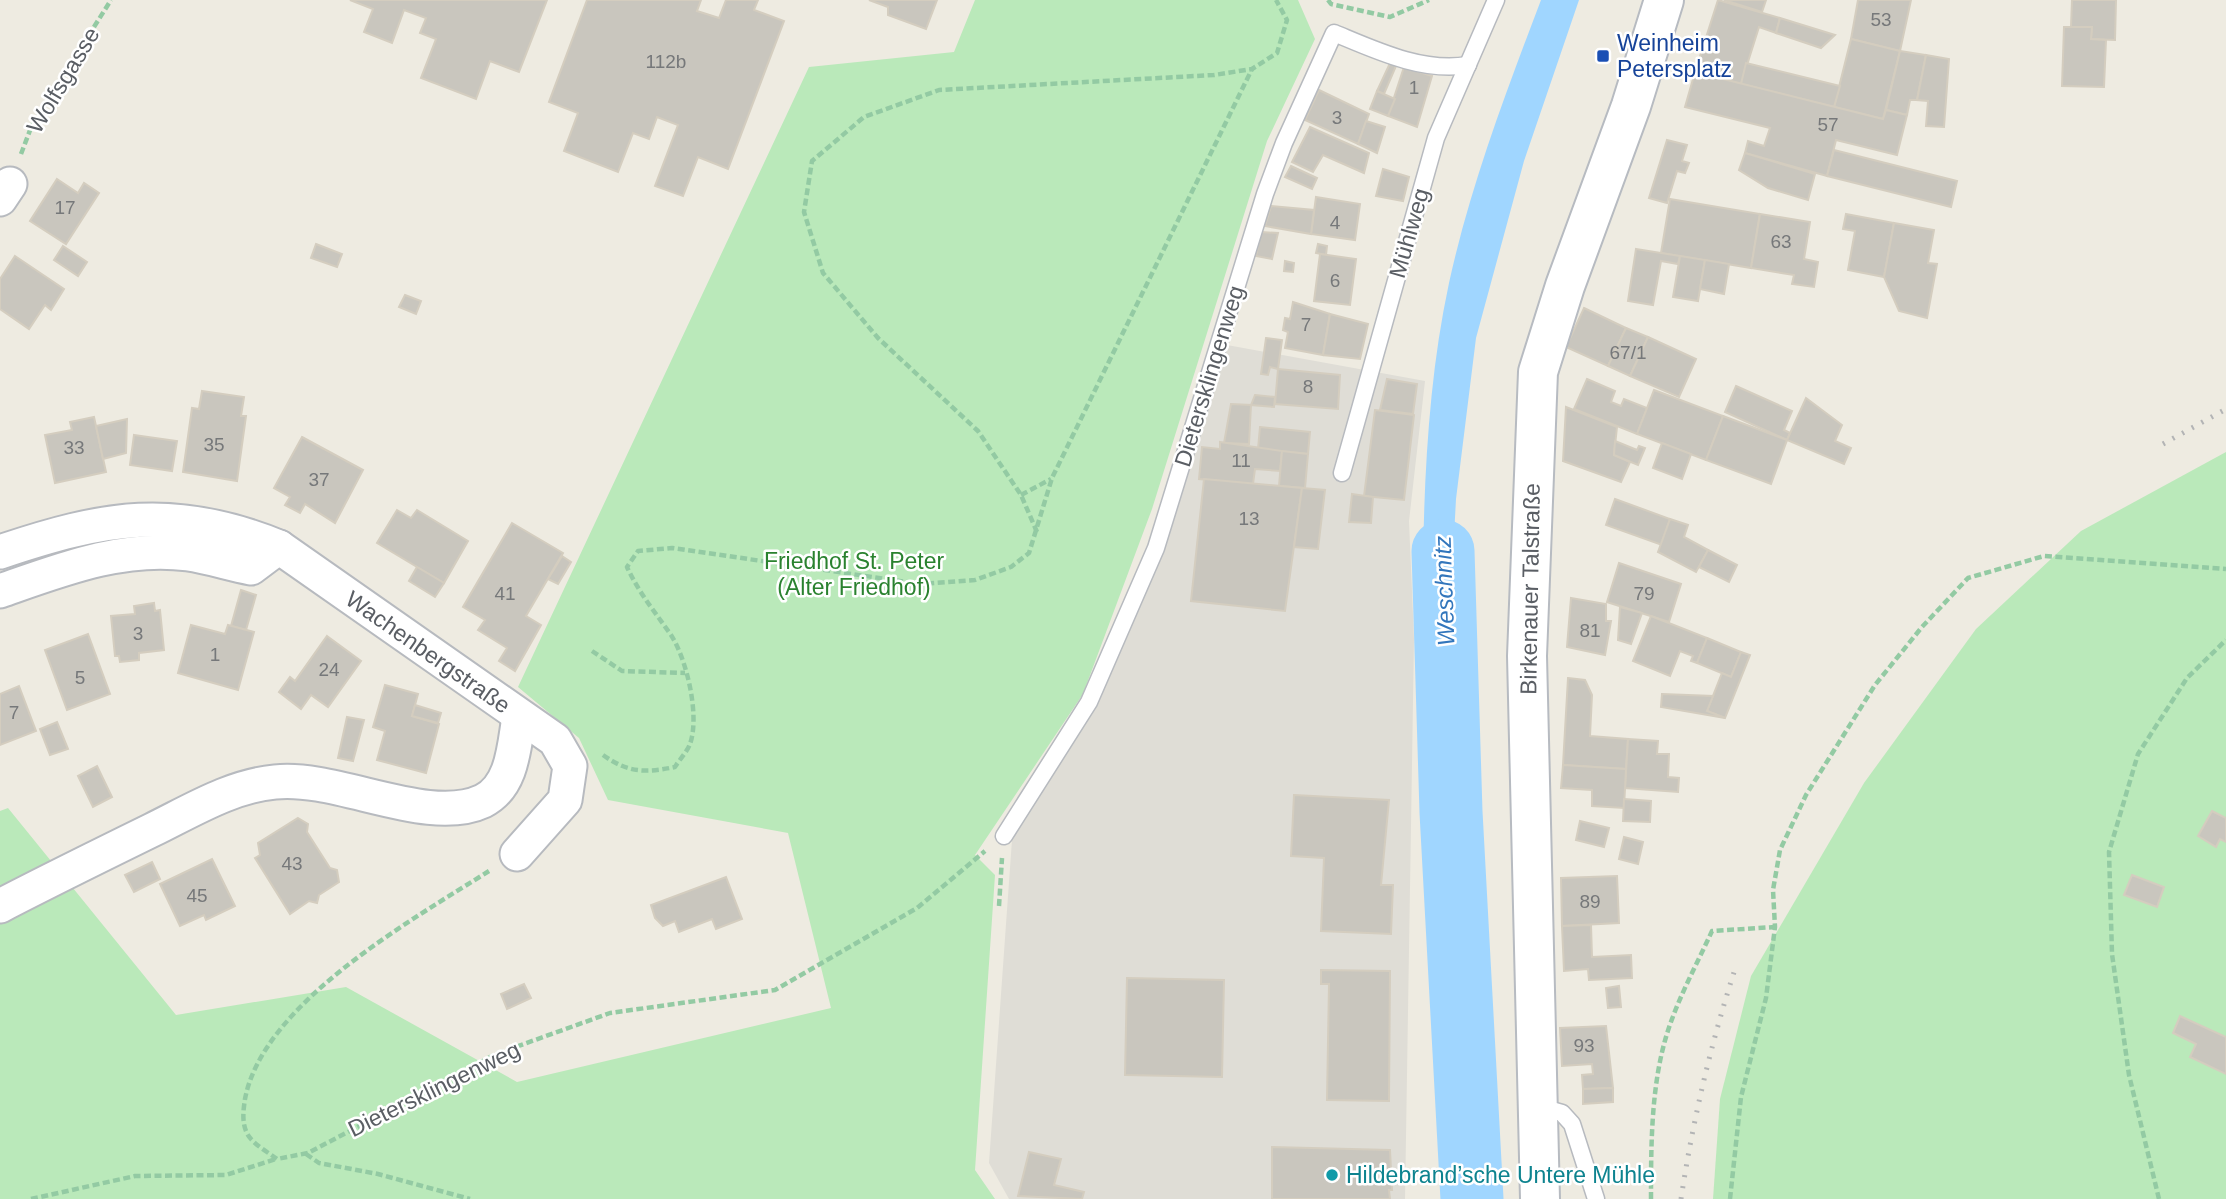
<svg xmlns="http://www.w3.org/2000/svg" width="2226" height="1199" viewBox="0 0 2226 1199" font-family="Arial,sans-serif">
<rect width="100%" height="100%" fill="#eeebe1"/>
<polygon fill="#dfddd6" points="1227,345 1425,381 1409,521 1414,639 1405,1199 1009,1199 989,1163 1012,840 1099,699 1162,549"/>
<g fill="#bae9ba">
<polygon points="975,0 1298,0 1315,39 1267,141 1152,509 1083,694 975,855 995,875 975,1170 995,1199 0,1199 0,811 8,808 176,1015 346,987 517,1082 831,1008 788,833 608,800 579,738 518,687 809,67 954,52"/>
<polygon points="2226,452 2226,1199 1713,1199 1720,1099 1751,976 1864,783 1976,629 2081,531"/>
</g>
<path fill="#a0d6ff" d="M1541,0h38l-55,161 -48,177 -20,161 -3,56 3,84h-34c1,-118 2,-240 27,-356 21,-96 57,-191 92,-283z"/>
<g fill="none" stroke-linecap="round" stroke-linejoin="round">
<polyline stroke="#a0d6ff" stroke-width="63" points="1443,551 1451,812 1472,1199"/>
</g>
<g fill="#c9c6be" stroke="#d4cdbf" stroke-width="2">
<polygon points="350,0 547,0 519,72 490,61 476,99 421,78 436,39 420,33 426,18 404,10 392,43 364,32 373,9"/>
<polygon points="587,0 701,0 697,11 719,18 726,0 758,0 754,10 784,21 728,169 698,157 683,196 655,186 678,125 657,117 649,139 633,133 618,172 564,151 578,113 549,102"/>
<polygon points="869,0 937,0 926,29 888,15 888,7"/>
<polygon points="1718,0 1780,18 1776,33 1759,27 1741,84 1695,72"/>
<polygon points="1724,0 1766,0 1762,12"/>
<polygon points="1858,0 1911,0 1900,51 1851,39"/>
<polygon points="2072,0 2116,0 2115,40 2091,39 2092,27 2071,27"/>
<polygon points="1780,18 1835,35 1821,48 1776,33"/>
<polygon points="2064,27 2092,27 2091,39 2106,40 2104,87 2062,86"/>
<polygon points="1851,39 1900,51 1883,119 1834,107"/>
<polygon points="1900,51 1926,55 1917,100 1910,100 1907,115 1886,110"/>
<polygon points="1926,55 1949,59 1944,127 1926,126 1928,101 1917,100"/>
<polygon points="1390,63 1396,66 1384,94 1377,91"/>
<polygon points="1746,63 1840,86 1834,107 1741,84"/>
<polygon points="1404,67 1432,76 1417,127 1388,116"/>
<polygon points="1695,72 1883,119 1886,110 1907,115 1897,155 1836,140 1827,176 1745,153 1748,141 1764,146 1770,128 1685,107"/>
<polygon points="1319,90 1369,114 1358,144 1305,120"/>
<polygon points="1377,91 1395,99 1388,116 1370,109"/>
<polygon points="1366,121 1385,127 1377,153 1358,144"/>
<polygon points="1310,127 1369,153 1364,173 1323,155 1313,172 1292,162"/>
<polygon points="1667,140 1687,145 1682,161 1689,163 1685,173 1677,171 1667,203 1649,198"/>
<polygon points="1834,150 1957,181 1951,207 1827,176"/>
<polygon points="1745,153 1815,174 1808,200 1768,188 1739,170"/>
<polygon points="1291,166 1317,178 1312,189 1285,177"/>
<polygon points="1383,169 1409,177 1403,201 1376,196"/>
<polygon points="57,179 78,193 84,183 99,193 66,244 30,221"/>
<polygon points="1316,197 1360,204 1355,240 1311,234"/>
<polygon points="1670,199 1760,214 1751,268 1661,253"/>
<polygon points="1271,206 1314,210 1311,234 1265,226"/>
<polygon points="1760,214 1810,222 1804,259 1818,262 1814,287 1792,284 1794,275 1751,268"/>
<polygon points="1846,214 1894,223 1884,277 1848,270 1855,231 1843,229"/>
<polygon points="1894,223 1934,230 1928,263 1937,264 1927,318 1899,311 1884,277"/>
<polygon points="1261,232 1278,233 1272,259 1256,256"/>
<polygon points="316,244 342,254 337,267 311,258"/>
<polygon points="1318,244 1327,246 1326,255 1316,253"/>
<polygon points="63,246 87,262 78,276 54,260"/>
<polygon points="1636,249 1680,256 1678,264 1661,261 1653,305 1628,301"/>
<polygon points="1320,254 1356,259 1350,305 1314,301"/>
<polygon points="15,256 64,289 51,310 45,305 29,329 0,309 0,279"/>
<polygon points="1680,256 1705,260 1698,301 1673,297"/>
<polygon points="1705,260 1729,264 1724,294 1700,289"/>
<polygon points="1285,261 1294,263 1293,272 1284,271"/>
<polygon points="405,295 421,301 416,314 399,307"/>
<polygon points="1293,302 1330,314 1323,355 1285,348 1288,332 1283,330 1285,318 1290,319"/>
<polygon points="1584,308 1626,328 1608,366 1566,347"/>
<polygon points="1330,314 1368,324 1360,359 1323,355"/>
<polygon points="1626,328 1648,337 1630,376 1608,366"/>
<polygon points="1648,337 1696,359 1679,397 1630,376"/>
<polygon points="1266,338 1282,340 1278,369 1270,367 1268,375 1261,374"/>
<polygon points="1278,369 1340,375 1338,409 1275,404"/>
<polygon points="1387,379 1417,384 1413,414 1380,410"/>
<polygon points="1587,379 1615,391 1611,402 1621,406 1624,399 1647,408 1637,434 1574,409"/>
<polygon points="1736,386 1792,411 1784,430 1790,433 1787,440 1725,412"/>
<polygon points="1654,390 1723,416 1706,460 1637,434"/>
<polygon points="202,391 244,397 241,416 246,416 237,481 183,472 192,408 199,409"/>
<polygon points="1255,395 1275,397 1274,407 1251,405"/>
<polygon points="1806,398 1842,425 1835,441 1851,448 1844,464 1787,440"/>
<polygon points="1231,404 1251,405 1249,444 1224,443"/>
<polygon points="1566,407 1617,427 1614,455 1630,462 1621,482 1563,461"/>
<polygon points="1375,410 1414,415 1404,500 1364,496"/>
<polygon points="1723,416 1787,440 1771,484 1706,460"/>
<polygon points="94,417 106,472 55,483 45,435 72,430 70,422"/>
<polygon points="127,419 126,453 103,459 96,426"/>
<polygon points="1260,427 1310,432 1308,454 1258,449"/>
<polygon points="134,435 177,441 172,471 130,465"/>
<polygon points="302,437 363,470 335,523 305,504 300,513 285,505 290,497 274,488"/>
<polygon points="1615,441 1637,450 1639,446 1645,448 1638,465 1614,455"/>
<polygon points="1220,442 1282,451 1280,471 1255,469 1253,484 1199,479 1202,447 1220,449"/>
<polygon points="1662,443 1691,454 1682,479 1653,468"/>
<polygon points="1282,451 1308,454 1305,488 1279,486"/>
<polygon points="1204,479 1302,488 1285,611 1191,601"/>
<polygon points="1302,488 1325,490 1318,549 1294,547"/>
<polygon points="1352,494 1373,497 1371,523 1349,522"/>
<polygon points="1615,499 1670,519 1662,545 1606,525"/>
<polygon points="397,510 411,518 417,510 468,541 444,583 377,543"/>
<polygon points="1670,519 1688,525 1684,537 1708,550 1696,572 1658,552"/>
<polygon points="512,523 563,553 526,616 541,625 515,671 499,661 507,648 478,630 485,620 463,607"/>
<polygon points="1708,550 1737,565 1729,582 1699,567"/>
<polygon points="562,556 571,562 558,584 548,579"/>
<polygon points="1619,563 1681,584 1669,622 1607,602"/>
<polygon points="417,567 444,583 435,597 409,581"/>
<polygon points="241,590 256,595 246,630 231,626"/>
<polygon points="1571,598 1606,604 1606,621 1611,621 1605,655 1567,647"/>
<polygon points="154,603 155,611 160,610 164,650 139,653 139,660 120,662 119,656 115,656 111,616 135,614 134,606"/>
<polygon points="1620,607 1642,613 1631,644 1618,640"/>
<polygon points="1651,616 1707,638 1697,663 1691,661 1693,656 1680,651 1670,676 1633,661"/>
<polygon points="191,625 225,634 228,625 254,632 238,690 178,673"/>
<polygon points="88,634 110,694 67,710 45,650"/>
<polygon points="327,636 361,661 328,707 311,695 301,709 279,692 290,677 295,681"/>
<polygon points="1707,638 1741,652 1731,677 1697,663"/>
<polygon points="1741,652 1750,655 1725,718 1707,711 1722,673 1731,677"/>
<polygon points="1568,678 1585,680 1592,695 1590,736 1628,739 1626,769 1563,765"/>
<polygon points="385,685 418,694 412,716 439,724 426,773 377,760 385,731 373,727"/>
<polygon points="19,686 36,731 0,745 0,694"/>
<polygon points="1662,694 1713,696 1707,711 1725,718 1661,707"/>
<polygon points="415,705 441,713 438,723 412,716"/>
<polygon points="347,717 364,720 353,761 338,758"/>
<polygon points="57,722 68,749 50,755 40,729"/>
<polygon points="1628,739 1658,741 1657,754 1669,754 1668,777 1679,778 1678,792 1625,788"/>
<polygon points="1563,765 1626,769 1624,808 1592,806 1592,790 1561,788"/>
<polygon points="97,766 112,797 93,807 78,776"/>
<polygon points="1294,795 1389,800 1381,885 1393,885 1391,934 1321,931 1324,858 1291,856"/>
<polygon points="1624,799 1651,801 1650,822 1623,821"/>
<polygon points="2212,811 2226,818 2226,842 2220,839 2216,847 2198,836"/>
<polygon points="298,818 308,824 307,832 330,868 337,870 339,882 319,895 317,903 309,901 290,914 255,858 260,855 258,843"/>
<polygon points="1580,821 1609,828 1604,847 1576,840"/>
<polygon points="1624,837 1643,842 1638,864 1619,859"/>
<polygon points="212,859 235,906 206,920 204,915 180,926 160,884"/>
<polygon points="152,862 160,879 134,892 125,875"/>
<polygon points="2132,875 2164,887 2157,907 2124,895"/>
<polygon points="1617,876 1619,923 1562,926 1561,878"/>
<polygon points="726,877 742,919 716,929 712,919 679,932 675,921 663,926 655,918 651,905"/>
<polygon points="1591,925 1592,957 1631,955 1632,978 1589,980 1588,969 1564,971 1562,926"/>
<polygon points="1321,970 1390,971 1389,1101 1327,1100 1329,984 1321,984"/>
<polygon points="1127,978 1224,980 1222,1077 1125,1075"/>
<polygon points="524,984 531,998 507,1009 501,994"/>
<polygon points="1619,986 1621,1007 1608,1008 1606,988"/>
<polygon points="2180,1016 2226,1037 2226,1074 2190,1057 2196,1044 2173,1033"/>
<polygon points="1606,1026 1613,1088 1583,1089 1582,1075 1593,1074 1592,1064 1562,1066 1560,1028"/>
<polygon points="1613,1088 1613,1102 1583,1104 1583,1089"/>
<polygon points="1272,1147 1390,1150 1392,1190 1389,1190 1390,1199 1272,1199"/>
<polygon points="1029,1152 1061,1159 1054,1185 1084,1192 1082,1199 1018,1196"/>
</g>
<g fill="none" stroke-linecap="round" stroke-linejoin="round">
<defs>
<g id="lane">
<polyline points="1342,473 1436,138 1496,0"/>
<path d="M1004,836l85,-134 67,-154 109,-354 19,-51 50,-110c41,17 89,40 134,32"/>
<polyline points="1537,1106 1562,1113 1572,1124 1596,1199"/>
</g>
<g id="street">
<polyline points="0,199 10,184"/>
<path d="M0,552c104,-35 174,-48 279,-5l276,193 15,26 -5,34 -48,54"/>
<path d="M0,591c60,-21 123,-46 188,-37 21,3 42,10 63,14l28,-21"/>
<path d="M0,906c50,-26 101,-51 152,-76 39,-19 79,-44 123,-48 62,-7 153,45 208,19 30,-15 31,-55 36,-84"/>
</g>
<polyline id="secondary" points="1540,1199 1527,656 1538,372 1565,286 1631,106 1664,0"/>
</defs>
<use href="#lane" stroke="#b7babf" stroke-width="19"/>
<use href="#street" stroke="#b7babf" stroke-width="37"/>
<use href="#secondary" stroke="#b7bbc1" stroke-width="42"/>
<g stroke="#93caa3" stroke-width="4.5" stroke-dasharray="7 3.5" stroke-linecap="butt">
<polyline points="1328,0 1331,4 1390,17 1429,0"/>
<polyline points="21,154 32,125 111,0"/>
<polyline points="1021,495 1051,479"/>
<polyline points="1037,532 1021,495 978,431 878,338 823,273 804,212 812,161 864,117 939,90 1214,75 1252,69 1277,53 1287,20 1276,0"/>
<polyline points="592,651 622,671 685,673"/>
<path d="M603,755c25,18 42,18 72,12 4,-7 12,-15 15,-23 10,-28 -3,-84 -19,-109 -16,-23 -32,-42 -44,-68l11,-16 34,-3 249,36 54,-4 36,-13 18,-14 23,-75 200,-409"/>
<path d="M489,871c-77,49 -226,132 -244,228 -2,13 -4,29 6,40 7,8 18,14 26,20l31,-6 188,-99 114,-41 165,-23 142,-82 68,-57"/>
<polyline points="999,906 1002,858"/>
<polyline points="306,1154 319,1163 378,1174 470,1199"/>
<polyline points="31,1199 135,1176 226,1175 276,1159"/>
<path d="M1651,1199c0,-53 0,-111 15,-162 11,-37 30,-71 46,-106l63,-4"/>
<polyline points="1730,1199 1741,1097 1766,998 1775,927 1773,890 1780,850 1806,795 1875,685 1922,627 1968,578 2044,556 2226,569"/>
<polyline points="2159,1199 2129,1075 2112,954 2109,852 2138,754 2187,678 2226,640"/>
</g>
<use href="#lane" stroke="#fff" stroke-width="16"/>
<use href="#street" stroke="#fff" stroke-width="33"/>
<use href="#secondary" stroke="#fff" stroke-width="38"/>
<g stroke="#b3b4b5" stroke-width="5" stroke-dasharray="2 9" stroke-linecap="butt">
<polyline points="2163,444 2226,409"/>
<path d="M1681,1199c12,-80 30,-156 55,-233"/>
</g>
</g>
<rect fill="#1a4fb4" stroke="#fff" stroke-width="2.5" x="1596" y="49" width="14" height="14" rx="3.5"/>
<circle fill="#0f9aa8" stroke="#fff" stroke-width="2.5" cx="1332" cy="1175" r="7"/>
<g text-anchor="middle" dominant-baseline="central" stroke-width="5" stroke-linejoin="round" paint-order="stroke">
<g font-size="19" fill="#76787a">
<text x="1881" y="19">53</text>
<text x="666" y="61">112b</text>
<text x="1414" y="87">1</text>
<text x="1337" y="117">3</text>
<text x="1828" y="124">57</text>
<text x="65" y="207">17</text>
<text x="1335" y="222">4</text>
<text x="1781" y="241">63</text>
<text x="1335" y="280">6</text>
<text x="1306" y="324">7</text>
<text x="1628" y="352">67/1</text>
<text x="1308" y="386">8</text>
<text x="214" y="444">35</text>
<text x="74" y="447">33</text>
<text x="1241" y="460">11</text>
<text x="319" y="479">37</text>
<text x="1249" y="518">13</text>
<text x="505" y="593">41</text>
<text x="1644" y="593">79</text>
<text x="1590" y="630">81</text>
<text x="138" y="633">3</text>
<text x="215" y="654">1</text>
<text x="329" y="669">24</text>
<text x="80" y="677">5</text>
<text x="14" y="712">7</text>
<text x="292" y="863">43</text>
<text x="197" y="895">45</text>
<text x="1590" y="901">89</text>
<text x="1584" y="1045">93</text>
</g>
<g font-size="23" fill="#164399" stroke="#fff" text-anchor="start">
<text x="1617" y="43">Weinheim<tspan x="1617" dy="26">Petersplatz</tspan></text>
</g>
<g font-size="23" fill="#5a5e64" stroke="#fff">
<text transform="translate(63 80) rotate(-59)">Wolfsgasse</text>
<text transform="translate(1409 233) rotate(-74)">Mühlweg</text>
<text transform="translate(1209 376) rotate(-73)">Dietersklingenweg</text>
<text transform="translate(1530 589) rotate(-89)">Birkenauer Talstraße</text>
<text transform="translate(428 652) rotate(35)">Wachenbergstraße</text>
<text transform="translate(434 1089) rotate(-26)">Dietersklingenweg</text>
</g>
<g font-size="23" fill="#2a822f" stroke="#fff">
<text x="854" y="561">Friedhof St. Peter<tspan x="854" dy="26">(Alter Friedhof)</tspan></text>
</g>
<g font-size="23" fill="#0d838f" stroke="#fff" text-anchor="start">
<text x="1346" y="1175">Hildebrand’sche Untere Mühle</text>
</g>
<g font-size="24" font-style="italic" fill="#3276bc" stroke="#fff">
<text transform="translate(1444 591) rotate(-92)">Weschnitz</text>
</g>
</g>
</svg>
